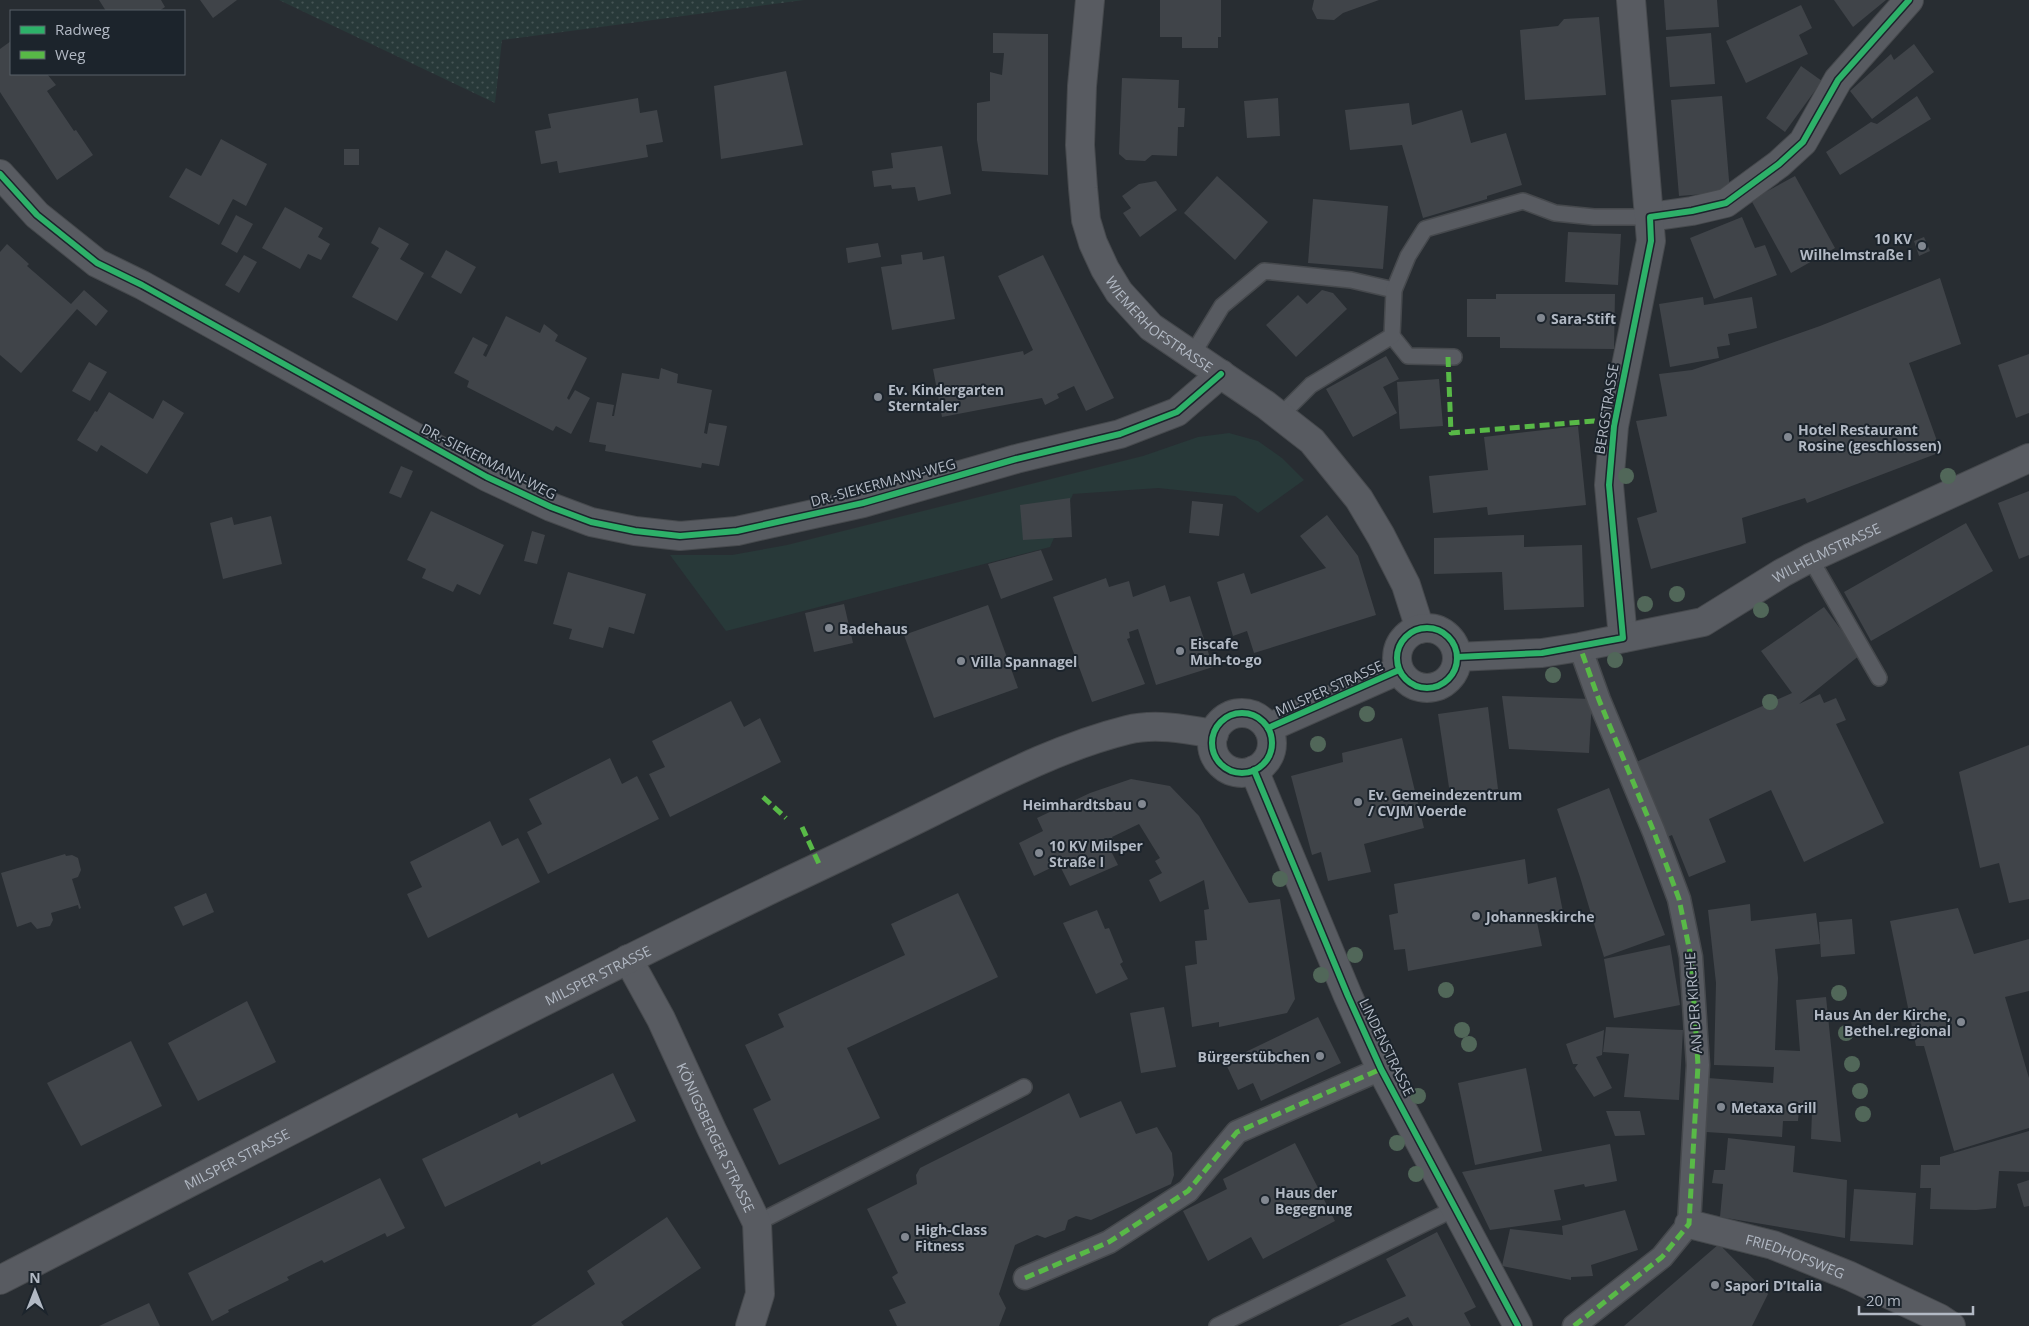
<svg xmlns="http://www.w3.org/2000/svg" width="2029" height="1326" viewBox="0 0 2029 1326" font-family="'Open Sans',sans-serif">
<defs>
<pattern id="park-dots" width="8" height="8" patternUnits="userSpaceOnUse" patternTransform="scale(1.25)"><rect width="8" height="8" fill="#283939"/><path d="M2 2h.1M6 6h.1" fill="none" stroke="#455454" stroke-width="1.8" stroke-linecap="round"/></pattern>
</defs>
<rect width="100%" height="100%" fill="#282d32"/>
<polygon fill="#283939" points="1229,433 1258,441 1282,458 1304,480 1258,513 1235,496 1158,488 1073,494 1050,547 726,631 670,555 732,555 787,545 1143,456 1198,437"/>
<polygon fill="url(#park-dots)" points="279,0 804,0 502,40 495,103"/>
<g fill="#404449">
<polygon points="99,0 161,0 165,7 159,11 106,11"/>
<polygon points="200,0 237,0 213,18"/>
<polygon points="1160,0 1221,0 1221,37 1218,37 1218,48 1182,48 1182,37 1160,37"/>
<polygon points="1314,0 1379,0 1343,13 1334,20 1317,19 1312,9"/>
<polygon points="1664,0 1717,0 1719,27 1666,30"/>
<polygon points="1834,0 1886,0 1853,27"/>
<polygon points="1801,5 1812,28 1799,35 1808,54 1746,83 1726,41"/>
<polygon points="1599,17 1606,95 1525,100 1520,30 1558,26 1564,19"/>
<polygon points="993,33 1048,34 1048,175 982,171 977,140 977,103 990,101 990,72 1002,75 1004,53 993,53"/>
<polygon points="1711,33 1715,84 1670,87 1666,37"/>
<polygon points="11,41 11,74 47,74 56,85 47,91 74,131 76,130 93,155 57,180 0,92 0,49"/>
<polygon points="1914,44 1934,72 1872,119 1850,91 1891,54 1894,60"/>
<polygon points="1801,66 1822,81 1785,132 1766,118"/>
<polygon points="786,71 803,145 721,159 714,86"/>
<polygon points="1122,78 1179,80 1178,108 1185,108 1184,127 1178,127 1177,156 1152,155 1145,161 1126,160 1119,154"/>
<polygon points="1722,96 1730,192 1679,196 1671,100"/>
<polygon points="1917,96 1931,119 1840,175 1826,152 1871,122 1877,124"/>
<polygon points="638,98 640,113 657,110 663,142 646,145 648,157 559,173 557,161 541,164 535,131 551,128 548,114"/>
<polygon points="1278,98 1280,136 1247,138 1244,101"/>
<polygon points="1409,103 1412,125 1462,110 1471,143 1506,133 1522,185 1487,196 1487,199 1423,218 1402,145 1350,150 1345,110"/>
<polygon points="221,139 267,164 246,206 233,199 219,225 169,197 186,168 201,176"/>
<polygon points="942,146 951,194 918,201 915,187 892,189 891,185 874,187 872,171 893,168 891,153"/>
<rect x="344" y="149" width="15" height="16"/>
<polygon points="1217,176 1268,222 1235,260 1184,213"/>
<polygon points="1795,176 1835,248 1791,273 1751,200"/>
<polygon points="1156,181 1177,210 1140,237 1123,213 1131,208 1122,196 1139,184"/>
<polygon points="1313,199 1388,206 1383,269 1308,263"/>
<polygon points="285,207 323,228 318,237 330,244 321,260 308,254 300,269 262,248"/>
<polygon points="236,215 253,224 237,253 221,244"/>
<polygon points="1742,217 1755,248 1765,245 1777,275 1714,299 1690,238"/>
<polygon points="379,227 409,244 400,259 424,273 397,321 352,297 379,248 371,243"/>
<polygon points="1568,232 1621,234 1618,285 1565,282"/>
<polygon points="1924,237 1930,251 1919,256 1914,241"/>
<polygon points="878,243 881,257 848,263 846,248"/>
<polygon points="7,244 29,264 27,266 71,304 84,290 108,311 96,326 77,309 21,373 0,355 0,252"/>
<polygon points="446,250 476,267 461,294 431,277"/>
<polygon points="922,252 923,260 944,256 955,319 892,330 881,267 902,264 901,255"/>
<polygon points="244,255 257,262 239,293 225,285"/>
<polygon points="1043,255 1114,398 1086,411 1074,386 1057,394 1059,398 1045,405 1042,398 942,417 933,369 1023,351 1024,355 1033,350 998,276"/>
<polygon points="1940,278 1961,344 1909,363 1941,452 1807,503 1805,498 1742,518 1746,543 1651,569 1637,518 1657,512 1636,421 1667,416 1659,374 1692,370 1746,352 1820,326"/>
<polygon points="1322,290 1333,293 1347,309 1296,357 1266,325 1298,295 1307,304"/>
<polygon points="1496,294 1615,294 1614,349 1500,348 1500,337 1467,337 1467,299 1496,299"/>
<polygon points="1703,297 1704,305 1752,297 1757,328 1728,334 1730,345 1717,347 1719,358 1670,367 1659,304"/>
<polygon points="506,316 540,333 544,324 558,335 555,341 587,358 567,398 569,400 575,390 590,398 571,434 556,426 553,431 467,387 469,381 454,373 473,337 488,345 483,355 486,357"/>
<polygon points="2029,354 2029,413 2016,418 1998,365"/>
<polygon points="1386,356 1399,379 1383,387 1397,413 1353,437 1326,389"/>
<polygon points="89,362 107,372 90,401 72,391"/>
<polygon points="661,368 678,374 677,383 712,390 704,433 707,434 709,423 727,426 719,466 702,463 701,468 605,451 606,445 589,442 597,402 614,405 612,416 614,416 622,373 659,379"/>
<polygon points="1439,379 1443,426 1400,429 1397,382"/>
<polygon points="109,392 153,419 163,400 184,413 147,474 101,445 97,452 77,440 95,411 97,412"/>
<polygon points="1578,426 1586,505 1488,515 1487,507 1433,513 1429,476 1488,470 1484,437"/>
<polygon points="401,466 413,471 401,498 389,493"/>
<polygon points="2029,491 2029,555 2019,559 1998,503"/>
<polygon points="1070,498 1072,537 1023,540 1020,505"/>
<polygon points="1192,501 1223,504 1219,536 1189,533"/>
<polygon points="431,511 504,545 480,595 457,584 453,592 422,578 426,569 407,560"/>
<polygon points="1327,515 1358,556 1376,615 1254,653 1247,631 1233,636 1217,582 1244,573 1251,594 1326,568 1300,536"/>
<polygon points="271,516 282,564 223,579 210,523 232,517 234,525"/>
<polygon points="1966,523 1993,571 1871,641 1844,592"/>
<polygon points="532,531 545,535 537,564 524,561"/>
<polygon points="1524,535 1524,547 1582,545 1584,607 1504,610 1502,572 1434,574 1434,538"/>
<polygon points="1041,550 1053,580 1001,599 988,564"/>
<polygon points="568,572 646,594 634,634 609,627 603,648 569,639 572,629 553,624"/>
<polygon points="1106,578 1109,587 1129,581 1133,597 1165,585 1170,602 1190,596 1213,667 1156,685 1138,629 1129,632 1130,638 1127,639 1145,684 1092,702 1053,597"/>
<polygon points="844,604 853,643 814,652 805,613"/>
<polygon points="988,605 1018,688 934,718 904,635"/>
<polygon points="1824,607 1860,655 1799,704 1820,694 1824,703 1836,698 1846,720 1836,724 1884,823 1804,862 1771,790 1709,819 1726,862 1689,877 1672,835 1665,838 1634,763 1792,693 1761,651"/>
<polygon points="1502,696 1592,699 1589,753 1509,749"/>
<polygon points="731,701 744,727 760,718 781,762 670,817 649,774 665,767 652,741"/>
<polygon points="1488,707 1498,789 1450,794 1438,714"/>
<polygon points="1402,738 1424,828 1364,844 1371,872 1328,881 1321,852 1312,855 1291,776 1343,762 1342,753"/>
<polygon points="2029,745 2029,899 2009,903 1999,863 1980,868 1959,772"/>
<polygon points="610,758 622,784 637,776 659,819 548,874 527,832 542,824 529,799"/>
<polygon points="1131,779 1170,786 1199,816 1249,903 1280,899 1295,999 1287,1013 1219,1027 1219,1022 1192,1027 1185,966 1197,964 1195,941 1207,940 1204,910 1209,909 1204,880 1160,902 1149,880 1162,873 1155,861 1160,858 1139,824 1112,837 1117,846 1110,849 1118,865 1070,886 1059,864 1034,876 1019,843 1043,831 1037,818 1090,793"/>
<polygon points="1609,788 1665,935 1604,957 1580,877 1557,809"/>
<polygon points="490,821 502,846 518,838 540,882 428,938 407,894 422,887 410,862"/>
<polygon points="65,854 66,856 72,855 78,858 81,870 78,877 72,879 81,908 79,909 78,905 51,913 53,920 50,926 37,929 31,922 17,927 1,873"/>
<polygon points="1525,859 1528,884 1556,877 1564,917 1537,922 1542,946 1408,971 1405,949 1394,950 1389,915 1398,913 1394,884"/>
<polygon points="206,893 214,912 183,926 174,907"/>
<polygon points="958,893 998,977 847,1048 880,1118 779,1165 753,1109 771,1100 745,1045 784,1027 778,1014 905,955 891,924"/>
<polygon points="1750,904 1751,921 1816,913 1820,944 1775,949 1778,978 1775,1050 1800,1051 1796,1000 1826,997 1841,1142 1811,1139 1812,1111 1799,1110 1798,1121 1783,1121 1782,1137 1706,1132 1708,1078 1773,1083 1774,1067 1714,1065 1716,983 1708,910"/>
<polygon points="1958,908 1974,954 2029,939 2029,991 2005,997 2029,1078 2029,1128 1954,1151 1924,1046 1916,1046 1890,921"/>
<polygon points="1097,910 1105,929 1109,928 1123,962 1120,964 1128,979 1096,994 1063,923"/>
<polygon points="1852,919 1855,954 1821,957 1819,922"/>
<polygon points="1670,945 1680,1005 1614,1018 1604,959"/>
<polygon points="247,1001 276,1062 198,1101 168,1043"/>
<polygon points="1164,1007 1176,1067 1141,1073 1130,1013"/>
<polygon points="1318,1017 1341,1063 1261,1101 1253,1083 1238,1090 1225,1062"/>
<polygon points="1606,1027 1683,1030 1679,1100 1624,1097 1629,1054 1603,1052"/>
<polygon points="1604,1030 1602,1055 1596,1057 1612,1088 1594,1097 1575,1068 1578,1064 1573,1064 1566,1044"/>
<polygon points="131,1041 162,1106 81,1146 47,1083"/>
<polygon points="1526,1068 1542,1151 1475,1165 1458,1083"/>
<polygon points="613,1073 636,1121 541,1165 540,1161 445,1207 422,1159 517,1113 519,1118"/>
<polygon points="1069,1093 1080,1118 1121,1101 1136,1134 1157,1127 1172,1153 1174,1175 1171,1184 1091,1220 1076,1216 1068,1220 1065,1230 1045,1238 1037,1235 1015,1245 999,1294 1006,1308 999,1326 897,1326 889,1310 906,1303 892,1277 898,1273 867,1209 917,1184 916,1175 920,1168"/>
<polygon points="1606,1111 1640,1111 1645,1135 1615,1136"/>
<polygon points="2029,1131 2029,1172 1999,1171 1996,1208 1976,1210 1930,1209 1931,1188 1920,1188 1921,1165 1940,1165 1940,1157"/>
<polygon points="1728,1138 1795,1146 1793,1172 1847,1180 1845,1238 1720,1217 1723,1184 1712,1183 1714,1170 1725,1170"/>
<polygon points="1295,1143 1335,1221 1263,1259 1251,1237 1208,1261 1183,1211 1227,1189 1223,1179"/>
<polygon points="1610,1144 1617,1181 1585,1187 1584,1184 1554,1190 1561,1220 1490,1230 1462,1172"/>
<polygon points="380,1178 405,1228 387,1237 385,1233 324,1263 322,1260 287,1277 289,1280 228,1310 229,1312 212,1321 188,1273"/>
<polygon points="2029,1180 2029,1206 2024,1207 2017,1184"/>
<polygon points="1854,1189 1916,1193 1913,1245 1850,1241"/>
<polygon points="1625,1210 1638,1250 1591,1265 1593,1276 1571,1277 1571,1280 1502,1266 1510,1229 1563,1235 1562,1226"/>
<polygon points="667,1217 701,1268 621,1322 624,1326 531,1326 595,1284 587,1271"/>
<polygon points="1437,1232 1476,1307 1464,1313 1471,1326 1413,1326 1408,1317 1390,1326 1338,1326 1406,1296 1386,1259"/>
<polygon points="1719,1244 1768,1294 1752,1326 1624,1326"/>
<polygon points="149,1303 160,1326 99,1326"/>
</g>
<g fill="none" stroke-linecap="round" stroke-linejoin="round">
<defs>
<g id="service">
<polyline points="1392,336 1408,356 1454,357"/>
<polyline points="1192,355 1222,306 1264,271 1351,280 1394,290"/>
<polyline points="1280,416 1311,385 1392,336 1394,290 1408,256 1425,229 1523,201 1555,213 1594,217 1650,217"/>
<polyline points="1810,558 1879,678"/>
<polyline points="757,1223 1024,1087"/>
<polyline points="1217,1326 1456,1208"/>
</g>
<g id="pedestrian">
<polyline points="1025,1278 1109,1242 1188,1191 1237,1132 1381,1069"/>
<polyline points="1574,1326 1662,1257 1689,1224 1698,1065 1691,957 1679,899 1654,832 1599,700 1580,647"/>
</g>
<g id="minor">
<polyline points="0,174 37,215 97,263 142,285 487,477 551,507 591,522 635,531 680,536 737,531 863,503 1016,459 1120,434 1177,412 1221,374"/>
<polyline points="1650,217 1692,211 1726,203 1779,164 1803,142 1838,80 1909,0"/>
<polyline points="1623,638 1609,485 1614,426 1651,241 1631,0"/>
<path id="s1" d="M628,959l33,60 51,111 45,93 3,71 -10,32"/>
<path id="s2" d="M1689,1224l84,21 77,31 89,42 12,8"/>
</g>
<g id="tertiary">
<path id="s3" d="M1090,0l-8,86 -2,59 3,43 3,32 7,23 12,26 14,23 32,35 115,78 46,36 47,58 22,37 25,49 14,44"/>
<circle cx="1427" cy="658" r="30"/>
<path id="s4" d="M1457,657l85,-4 38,-6 123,-25 79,-49 28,-15 219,-100"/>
<circle cx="1242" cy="743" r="30"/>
<polyline points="1268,728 1399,670"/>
<polyline points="1254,770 1348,996 1381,1069 1518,1326"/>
<path id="s5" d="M0,1280c258,-132 515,-267 776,-393 53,-25 106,-50 158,-76 63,-31 125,-64 193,-81 28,-7 59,-1 87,4"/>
</g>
</defs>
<use href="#service" stroke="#46494d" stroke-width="18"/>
<use href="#pedestrian" stroke="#46494d" stroke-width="25"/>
<use href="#minor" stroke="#46494d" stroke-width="30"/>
<use href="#tertiary" stroke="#46494d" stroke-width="30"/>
<use href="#service" stroke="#585b61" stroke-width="15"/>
<use href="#pedestrian" stroke="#585b61" stroke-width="22"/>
<use href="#minor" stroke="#585b61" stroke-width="28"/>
<use href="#tertiary" stroke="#585b61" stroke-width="28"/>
<g stroke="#58b947" stroke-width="5" stroke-dasharray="10 5" stroke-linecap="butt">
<polyline points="1448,357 1451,433 1594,421 1614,426"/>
<polyline points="763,797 786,818"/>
<polyline points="802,827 820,866"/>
<polyline points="1025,1278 1109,1242 1188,1191 1237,1132 1381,1069"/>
<polyline points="1574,1326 1662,1257 1689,1224 1698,1065 1691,957 1679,899 1654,832 1599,700 1580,647"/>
</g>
<defs>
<g id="cycleway">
<polyline points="0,174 37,215 97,263 142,285 487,477 551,507 591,522 635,531 680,536 737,531 863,503 1016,459 1120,434 1177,412 1221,374"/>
<circle cx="1427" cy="658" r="30"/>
<polyline points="1457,657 1542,653 1623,638 1609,485 1614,426 1651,241 1650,217 1692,211 1726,203 1779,164 1803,142 1838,80 1909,0"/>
<circle cx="1242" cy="743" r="30"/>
<polyline points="1268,728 1399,670"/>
<polyline points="1254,770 1348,996 1381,1069 1518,1326"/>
</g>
</defs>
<use href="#cycleway" stroke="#1c242c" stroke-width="9"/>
<use href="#cycleway" stroke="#2db169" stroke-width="6"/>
</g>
<g fill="#516759">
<circle cx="1626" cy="476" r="8"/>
<circle cx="1948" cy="476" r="8"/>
<circle cx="1677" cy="594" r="8"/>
<circle cx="1645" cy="604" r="8"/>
<circle cx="1761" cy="610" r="8"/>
<circle cx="1615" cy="660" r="8"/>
<circle cx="1553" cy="675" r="8"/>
<circle cx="1770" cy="702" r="8"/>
<circle cx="1367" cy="714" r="8"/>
<circle cx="1318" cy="744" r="8"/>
<circle cx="1280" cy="879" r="8"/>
<circle cx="1355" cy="955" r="8"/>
<circle cx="1321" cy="975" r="8"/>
<circle cx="1446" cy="990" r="8"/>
<circle cx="1839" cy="993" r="8"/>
<circle cx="1462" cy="1030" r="8"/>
<circle cx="1846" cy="1033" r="8"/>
<circle cx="1469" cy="1044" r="8"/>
<circle cx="1852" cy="1064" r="8"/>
<circle cx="1860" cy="1091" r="8"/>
<circle cx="1418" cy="1096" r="8"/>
<circle cx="1863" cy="1114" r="8"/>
<circle cx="1397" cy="1143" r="8"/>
<circle cx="1416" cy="1174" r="8"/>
</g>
<g fill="#828891" stroke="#1c242c" stroke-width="2">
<circle cx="1922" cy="246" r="5"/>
<circle cx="1541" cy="318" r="5"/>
<circle cx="878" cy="397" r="5"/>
<circle cx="1788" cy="437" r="5"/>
<circle cx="829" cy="628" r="5"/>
<circle cx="1180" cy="651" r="5"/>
<circle cx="961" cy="661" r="5"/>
<circle cx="1358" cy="802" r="5"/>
<circle cx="1142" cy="804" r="5"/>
<circle cx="1039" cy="853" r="5"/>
<circle cx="1476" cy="916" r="5"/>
<circle cx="1961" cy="1022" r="5"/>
<circle cx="1320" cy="1056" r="5"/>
<circle cx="1721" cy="1107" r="5"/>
<circle cx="1265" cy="1200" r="5"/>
<circle cx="905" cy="1237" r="5"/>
<circle cx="1715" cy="1285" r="5"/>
</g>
<g text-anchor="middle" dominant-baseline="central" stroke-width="4" stroke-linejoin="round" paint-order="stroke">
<g font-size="14" font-weight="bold" fill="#b2b9c4" stroke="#1c242c" text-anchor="start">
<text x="1912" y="238" text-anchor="end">10 KV<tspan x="1912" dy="16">Wilhelmstraße I</tspan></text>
<text x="1551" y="318">Sara-Stift</text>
<text x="888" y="389">Ev. Kindergarten<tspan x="888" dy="16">Sterntaler</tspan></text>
<text x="1798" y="429">Hotel Restaurant<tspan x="1798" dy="16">Rosine (geschlossen)</tspan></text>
<text x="839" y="628">Badehaus</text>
<text x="1190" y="643">Eiscafe<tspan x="1190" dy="16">Muh-to-go</tspan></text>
<text x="971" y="661">Villa Spannagel</text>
<text x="1368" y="794">Ev. Gemeindezentrum<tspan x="1368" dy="16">/ CVJM Voerde</tspan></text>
<text x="1132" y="804" text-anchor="end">Heimhardtsbau</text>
<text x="1049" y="845">10 KV Milsper<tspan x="1049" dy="16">Straße I</tspan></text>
<text x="1486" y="916">Johanneskirche</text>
<text x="1951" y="1014" text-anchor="end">Haus An der Kirche,<tspan x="1951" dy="16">Bethel.regional</tspan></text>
<text x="1310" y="1056" text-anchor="end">Bürgerstübchen</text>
<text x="1731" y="1107">Metaxa Grill</text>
<text x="1275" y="1192">Haus der<tspan x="1275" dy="16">Begegnung</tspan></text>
<text x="915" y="1229">High-Class<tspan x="915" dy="16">Fitness</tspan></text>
<text x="1725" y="1285">Sapori D’Italia</text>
</g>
<g font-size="14" fill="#b2b9c4" stroke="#1c242c">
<text stroke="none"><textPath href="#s3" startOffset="352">WIEMERHOFSTRASSE</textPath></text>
<text transform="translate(1606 409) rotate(-81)">BERGSTRASSE</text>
<text transform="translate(489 461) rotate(27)">DR.-SIEKERMANN-WEG</text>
<text transform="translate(883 482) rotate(-15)">DR.-SIEKERMANN-WEG</text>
<text stroke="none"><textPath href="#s4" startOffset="391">WILHELMSTRASSE</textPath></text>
<text transform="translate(1329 688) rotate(-24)">MILSPER STRASSE</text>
<text stroke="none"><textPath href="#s5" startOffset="671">MILSPER STRASSE</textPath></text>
<text transform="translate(1693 1003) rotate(-94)">AN DER KIRCHE</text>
<text transform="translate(1387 1047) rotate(64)">LINDENSTRASSE</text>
<text stroke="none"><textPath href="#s1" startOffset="199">KÖNIGSBERGER STRASSE</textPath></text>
<text stroke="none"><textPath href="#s5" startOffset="266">MILSPER STRASSE</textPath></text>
<text stroke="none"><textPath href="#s2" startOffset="111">FRIEDHOFSWEG</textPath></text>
</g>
</g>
<rect x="10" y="10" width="175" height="65" fill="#1c242c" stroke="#586069"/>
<rect x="20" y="26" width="25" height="8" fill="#2db169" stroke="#586069"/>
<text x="55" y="35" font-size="15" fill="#b2b9c4">Radweg</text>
<rect x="20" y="51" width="25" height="8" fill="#58b947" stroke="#586069"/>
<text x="55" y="60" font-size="15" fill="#b2b9c4">Weg</text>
<g transform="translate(35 1291)" stroke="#1c242c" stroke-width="4" paint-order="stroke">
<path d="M0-4L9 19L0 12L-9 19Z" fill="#b2b9c4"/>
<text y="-8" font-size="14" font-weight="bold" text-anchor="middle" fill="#b2b9c4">N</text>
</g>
<path d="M1859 1306v8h114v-8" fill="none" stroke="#b2b9c4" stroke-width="2.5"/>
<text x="1866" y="1306" font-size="15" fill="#b2b9c4" stroke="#1c242c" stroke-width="4" paint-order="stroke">20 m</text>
</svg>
